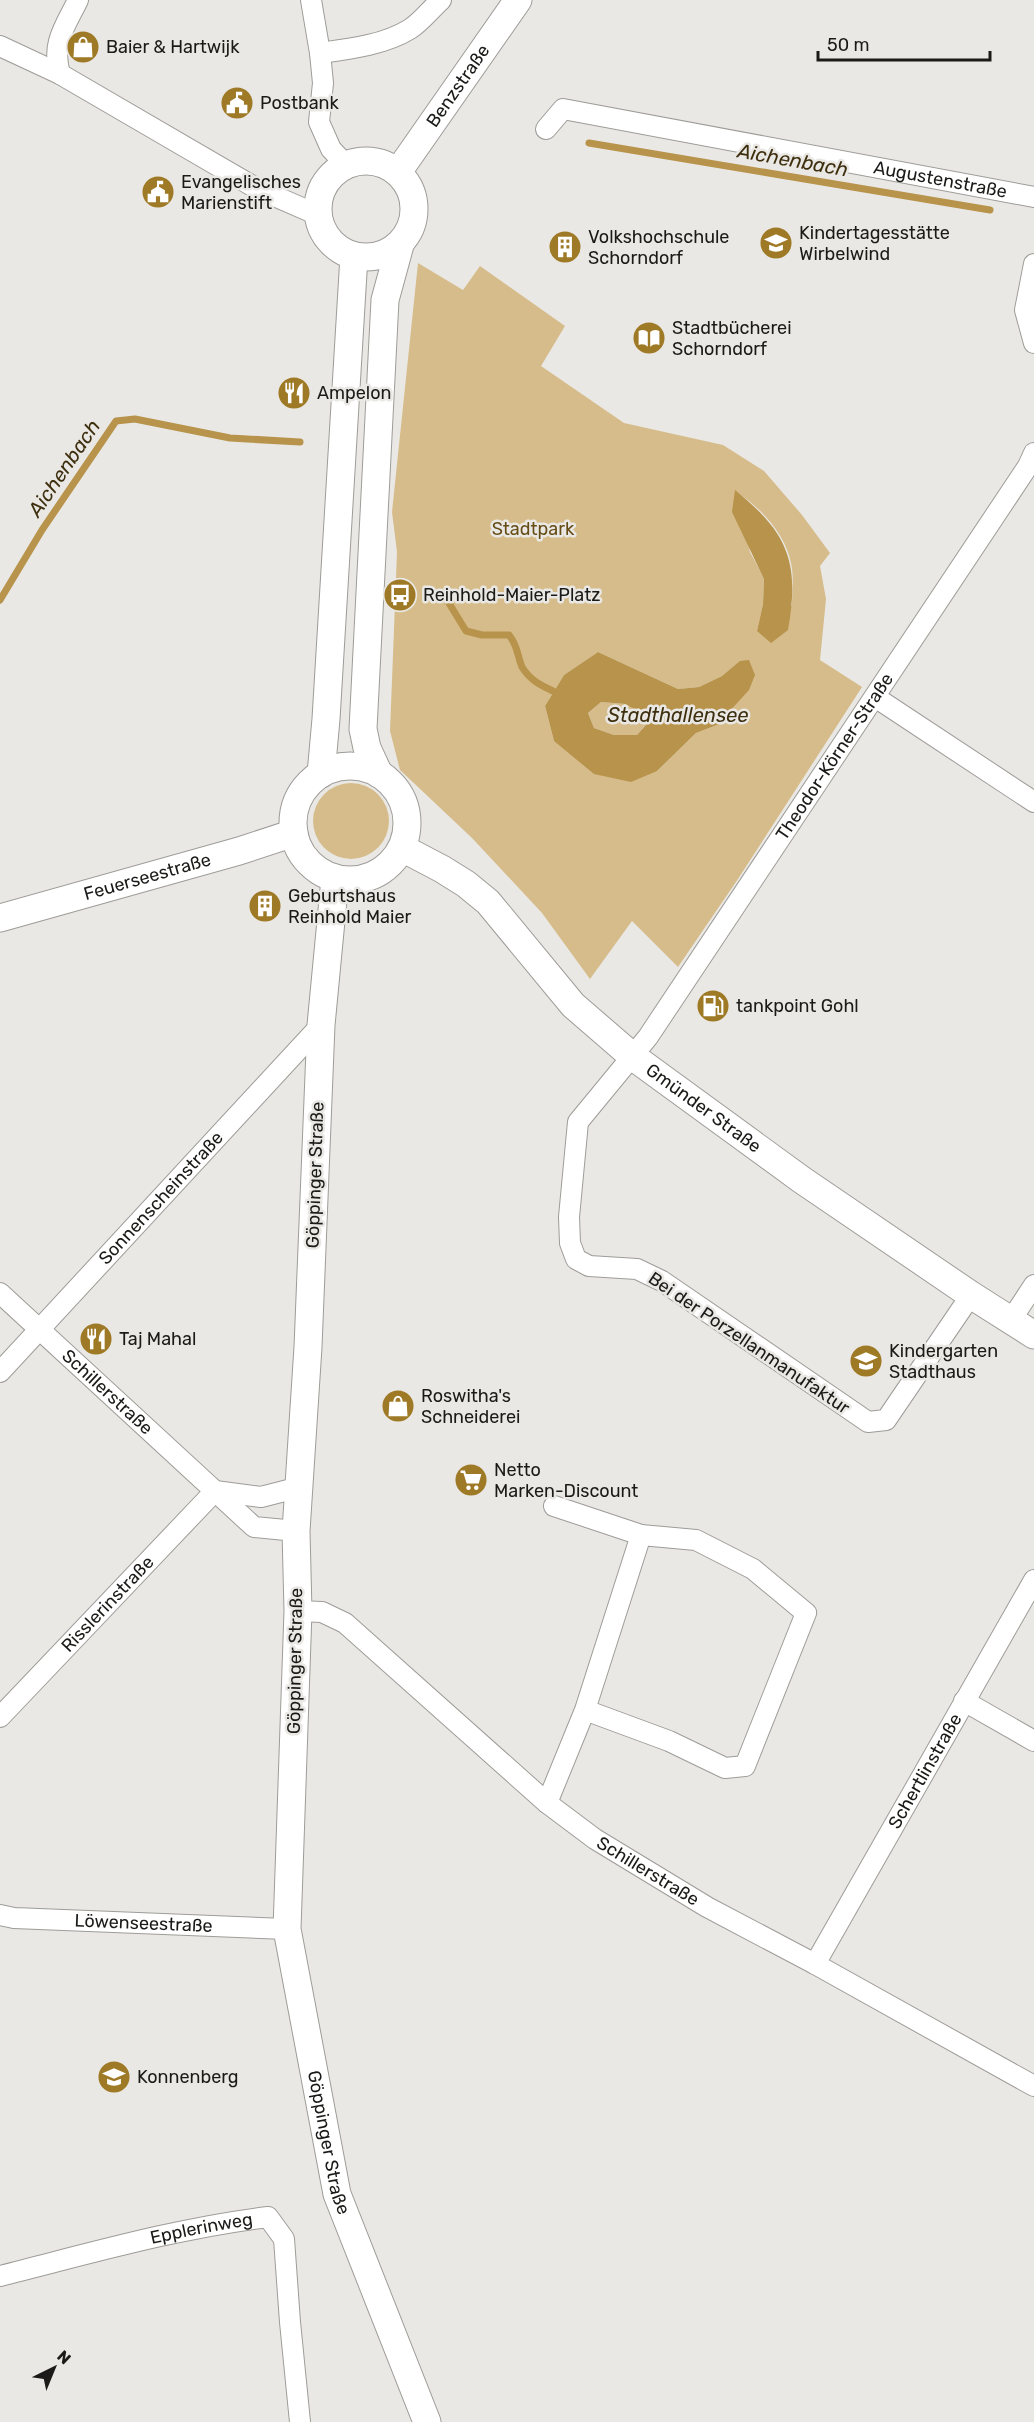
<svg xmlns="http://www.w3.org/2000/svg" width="1034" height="2422" viewBox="0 0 1034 2422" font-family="Rubik,sans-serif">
<rect width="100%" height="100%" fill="#eae8e4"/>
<g fill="#d6bc8a" fill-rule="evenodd">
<path d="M418,263l45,27 17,-24 85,60 -24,40 83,57 99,22 41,26 38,44 28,38 -10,13 6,33 -6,61 42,27 -124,192 -60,88 -46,-46 -42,58 -48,-66 -70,-75 -72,-68 -10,-39 7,-179 -5,-40zM735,491c25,16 50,42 56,72 3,13 1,29 1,42l-35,26 6,-27 1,-26 -14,-26zM598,652l80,37 21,-2 23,-11 19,-15 -24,64 -21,8 -39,38 -103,-30 -9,-35 19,-31z"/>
<polygon points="601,702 624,704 651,718 637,735 614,735 594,728 588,713"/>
<circle cx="351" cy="821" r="38"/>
</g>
<g fill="#b7934b" fill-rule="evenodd">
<path d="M735,490c53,43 65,72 53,140l-17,13 -14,-12 6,-27 1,-25 -32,-67z"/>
<path d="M598,652l80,37 21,-2 23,-11 18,-15 9,-1 6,15 -6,15 -32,35 -21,8 -39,38 -26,11 -37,-8 -40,-33 -9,-35 19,-31zM601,702l24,2 26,15 -14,16h-23l-20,-7 -6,-15z"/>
</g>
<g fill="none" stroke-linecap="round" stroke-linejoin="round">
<g stroke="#b7934b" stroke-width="7">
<polyline points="589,143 990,210"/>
<path d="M444,595l22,36 16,4h27c9,11 8,20 13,32 8,13 18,18 31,24"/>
<polyline points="0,600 42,530 116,421 135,419 230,438 300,442"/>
</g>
<defs>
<g id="street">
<polyline points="311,0 320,53 323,83 319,122 331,149 346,165"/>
<polyline points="0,46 60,74 256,188 318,215"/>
<path d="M320,53c30,-4 64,-8 90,-24 11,-7 21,-20 31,-29"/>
<path d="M60,74c-9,-31 5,-47 18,-74"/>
<path id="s1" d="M546,129l17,-20 471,88"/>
<polyline points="1034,264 1025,310 1034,343"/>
<polyline points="875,697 1034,802"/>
<path id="s2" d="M0,1293l254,234 42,4"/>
<path id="s3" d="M971,1295l-85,125 -18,2 -206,-141 -25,-12 -48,-3 -13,-7 -6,-16 -1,-26 9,-95 70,-85 380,-571 6,-13"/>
<polyline points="1011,1320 1034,1285"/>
<path id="s4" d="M0,1372l321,-347"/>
<polyline points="215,1491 261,1497 300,1487"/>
<polyline points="554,1506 641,1535"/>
<path id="s5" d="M298,1611l24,1 23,11 202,180 48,36 112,68 108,57 219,122"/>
<polyline points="964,1701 1034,1741"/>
<path id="s6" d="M0,1717l215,-226"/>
<polyline points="547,1803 585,1710 641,1535 696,1540 753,1569 806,1613 745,1766 725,1768 669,1741 585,1710"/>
<path id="s7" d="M0,1915l14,3 273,11"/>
<path id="s8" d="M815,1964l219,-384"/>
<path id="s9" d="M0,2276c88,-22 177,-48 268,-59l16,22 6,83 10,100"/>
</g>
<g id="secondary">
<circle cx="366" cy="209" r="48"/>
<path id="s10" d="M398,172l120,-172"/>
<circle cx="350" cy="823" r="57"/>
<polyline points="321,774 326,719 354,256"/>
<polyline points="379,774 367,748 363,729 385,300 400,245"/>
<path id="s11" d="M402,848l40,21 24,15 22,18 85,103 59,51 170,124 169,115 63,40"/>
<path id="s12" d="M335,879l-14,146 -13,322 -12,184 2,80 -11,318 50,265 90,228"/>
<path id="s13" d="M0,918l239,-67 55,-18"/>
</g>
</defs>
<use href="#street" stroke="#9e9c98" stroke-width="22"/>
<use href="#secondary" stroke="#9e9c98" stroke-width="29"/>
<use href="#street" stroke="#fff" stroke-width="20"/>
<use href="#secondary" stroke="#fff" stroke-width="27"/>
</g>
<defs>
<symbol id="shop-disc" viewBox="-11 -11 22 22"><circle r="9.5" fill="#9f7a26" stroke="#eae8e4"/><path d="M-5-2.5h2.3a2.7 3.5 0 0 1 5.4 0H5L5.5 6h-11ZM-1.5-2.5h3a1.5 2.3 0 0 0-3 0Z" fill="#fff"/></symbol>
<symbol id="civic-disc" viewBox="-11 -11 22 22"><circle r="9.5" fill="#9f7a26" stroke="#eae8e4"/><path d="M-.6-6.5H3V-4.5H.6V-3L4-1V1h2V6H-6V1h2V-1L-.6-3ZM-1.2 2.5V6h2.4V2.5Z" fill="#fff"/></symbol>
<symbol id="school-disc" viewBox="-11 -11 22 22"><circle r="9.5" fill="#9f7a26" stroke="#eae8e4"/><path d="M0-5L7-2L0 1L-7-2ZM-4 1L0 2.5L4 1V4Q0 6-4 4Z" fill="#fff"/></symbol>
<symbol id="building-disc" viewBox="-11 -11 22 22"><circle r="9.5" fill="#9f7a26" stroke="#eae8e4"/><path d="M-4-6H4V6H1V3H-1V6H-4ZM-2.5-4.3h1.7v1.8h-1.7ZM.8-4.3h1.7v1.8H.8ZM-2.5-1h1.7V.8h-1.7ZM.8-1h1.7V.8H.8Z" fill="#fff"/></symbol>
<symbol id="library-disc" viewBox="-11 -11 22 22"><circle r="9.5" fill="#9f7a26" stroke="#eae8e4"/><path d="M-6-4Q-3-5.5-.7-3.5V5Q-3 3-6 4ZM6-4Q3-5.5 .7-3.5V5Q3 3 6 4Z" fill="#fff"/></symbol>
<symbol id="restaurant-disc" viewBox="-11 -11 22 22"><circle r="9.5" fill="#9f7a26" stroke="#eae8e4"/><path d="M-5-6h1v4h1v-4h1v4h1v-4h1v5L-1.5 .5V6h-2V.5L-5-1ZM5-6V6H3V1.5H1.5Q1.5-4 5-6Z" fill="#fff"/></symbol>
<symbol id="bus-disc" viewBox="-11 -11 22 22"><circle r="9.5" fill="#9f7a26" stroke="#eae8e4"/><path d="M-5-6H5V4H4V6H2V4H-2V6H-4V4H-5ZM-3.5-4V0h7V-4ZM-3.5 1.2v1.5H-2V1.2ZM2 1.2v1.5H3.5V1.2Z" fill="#fff"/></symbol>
<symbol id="fuel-disc" viewBox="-11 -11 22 22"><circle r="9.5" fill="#9f7a26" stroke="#eae8e4"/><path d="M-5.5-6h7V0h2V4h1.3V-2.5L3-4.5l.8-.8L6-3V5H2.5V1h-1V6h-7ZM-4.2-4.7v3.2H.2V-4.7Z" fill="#fff"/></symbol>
<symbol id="supermarket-disc" viewBox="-11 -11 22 22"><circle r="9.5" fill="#9f7a26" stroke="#eae8e4"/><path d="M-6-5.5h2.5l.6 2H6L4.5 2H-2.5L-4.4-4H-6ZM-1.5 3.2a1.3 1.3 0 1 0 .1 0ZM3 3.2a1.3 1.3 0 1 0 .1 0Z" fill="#fff"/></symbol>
</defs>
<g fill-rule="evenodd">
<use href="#shop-disc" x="64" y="28" width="38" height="38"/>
<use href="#civic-disc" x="218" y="84" width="38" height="38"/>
<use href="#civic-disc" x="139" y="173" width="38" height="38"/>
<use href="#school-disc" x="757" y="224" width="38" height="38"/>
<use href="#building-disc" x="546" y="228" width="38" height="38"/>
<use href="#library-disc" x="630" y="319" width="38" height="38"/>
<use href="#restaurant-disc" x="275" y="374" width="38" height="38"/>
<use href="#bus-disc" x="381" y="576" width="38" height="38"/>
<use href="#building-disc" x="246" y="887" width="38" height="38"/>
<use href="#fuel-disc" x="694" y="987" width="38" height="38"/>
<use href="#restaurant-disc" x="77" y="1320" width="38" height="38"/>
<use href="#school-disc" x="847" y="1342" width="38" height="38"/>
<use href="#shop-disc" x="379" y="1387" width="38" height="38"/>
<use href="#supermarket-disc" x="452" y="1461" width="38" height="38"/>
<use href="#school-disc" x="95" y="2058" width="38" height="38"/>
</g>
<g text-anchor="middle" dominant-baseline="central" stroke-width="5" stroke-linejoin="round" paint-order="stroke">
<g font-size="18" fill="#1a1a18" stroke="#eae8e4" text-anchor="start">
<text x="106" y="47">Baier &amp; Hartwijk</text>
<text x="260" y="103">Postbank</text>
<text x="181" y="182">Evangelisches<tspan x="181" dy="21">Marienstift</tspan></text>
<text x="799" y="233">Kindertagesstätte<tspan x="799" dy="21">Wirbelwind</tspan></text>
<text x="588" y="237">Volkshochschule<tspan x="588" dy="21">Schorndorf</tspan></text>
<text x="672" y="328">Stadtbücherei<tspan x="672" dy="21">Schorndorf</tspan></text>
<text x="317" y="393">Ampelon</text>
<text x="423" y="595">Reinhold-Maier-Platz</text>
<text x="288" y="896">Geburtshaus<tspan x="288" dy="21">Reinhold Maier</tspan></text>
<text x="736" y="1006">tankpoint Gohl</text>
<text x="119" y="1339">Taj Mahal</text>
<text x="889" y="1351">Kindergarten<tspan x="889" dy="21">Stadthaus</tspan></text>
<text x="421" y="1396">Roswitha's<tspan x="421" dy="21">Schneiderei</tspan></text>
<text x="494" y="1470">Netto<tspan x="494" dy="21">Marken-Discount</tspan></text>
<text x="137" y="2077">Konnenberg</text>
</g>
<g font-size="18" fill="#1a1a18" stroke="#eae8e4">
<text stroke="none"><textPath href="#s10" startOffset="105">Benzstraße</textPath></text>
<text stroke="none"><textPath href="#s1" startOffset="410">Augustenstraße</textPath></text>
<text stroke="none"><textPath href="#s3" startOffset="1095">Theodor-Körner-Straße</textPath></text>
<text stroke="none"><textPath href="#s13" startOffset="153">Feuerseestraße</textPath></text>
<text stroke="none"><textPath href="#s11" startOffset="402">Gmünder Straße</textPath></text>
<text transform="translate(315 1175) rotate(-88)">Göppinger Straße</text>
<text stroke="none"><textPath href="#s4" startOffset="237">Sonnenscheinstraße</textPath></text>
<text transform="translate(749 1343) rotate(34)">Bei der Porzellanmanufaktur</text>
<text stroke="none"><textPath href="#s2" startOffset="146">Schillerstraße</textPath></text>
<text stroke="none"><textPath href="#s6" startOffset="156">Risslerinstraße</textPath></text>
<text transform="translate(295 1661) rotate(-89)">Göppinger Straße</text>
<text stroke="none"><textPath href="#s8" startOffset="222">Schertlinstraße</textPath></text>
<text stroke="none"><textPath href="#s5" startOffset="442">Schillerstraße</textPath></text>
<text stroke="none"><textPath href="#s7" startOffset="144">Löwenseestraße</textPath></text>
<text stroke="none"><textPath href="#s12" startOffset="1269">Göppinger Straße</textPath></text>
<text stroke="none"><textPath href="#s9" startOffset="207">Epplerinweg</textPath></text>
</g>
<g font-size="18" fill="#664d15" stroke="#eae8e4">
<text x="533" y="529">Stadtpark</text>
</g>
<g font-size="20" font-style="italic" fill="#3e2f0f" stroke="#eae8e4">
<text transform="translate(793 160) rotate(10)">Aichenbach</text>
<text transform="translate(64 468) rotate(-56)">Aichenbach</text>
<text x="678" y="715">Stadthallensee</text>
</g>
</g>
<g transform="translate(54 2368) rotate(43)" stroke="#eae8e4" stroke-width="4.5" paint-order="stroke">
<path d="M0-4.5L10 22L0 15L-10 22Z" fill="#1a1a18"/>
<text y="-9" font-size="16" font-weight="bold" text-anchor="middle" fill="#1a1a18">N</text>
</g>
<path d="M818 51v9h172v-9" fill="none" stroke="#1a1a18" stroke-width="3"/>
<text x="827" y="51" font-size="18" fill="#1a1a18" stroke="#eae8e4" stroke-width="4.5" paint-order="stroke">50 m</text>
</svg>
